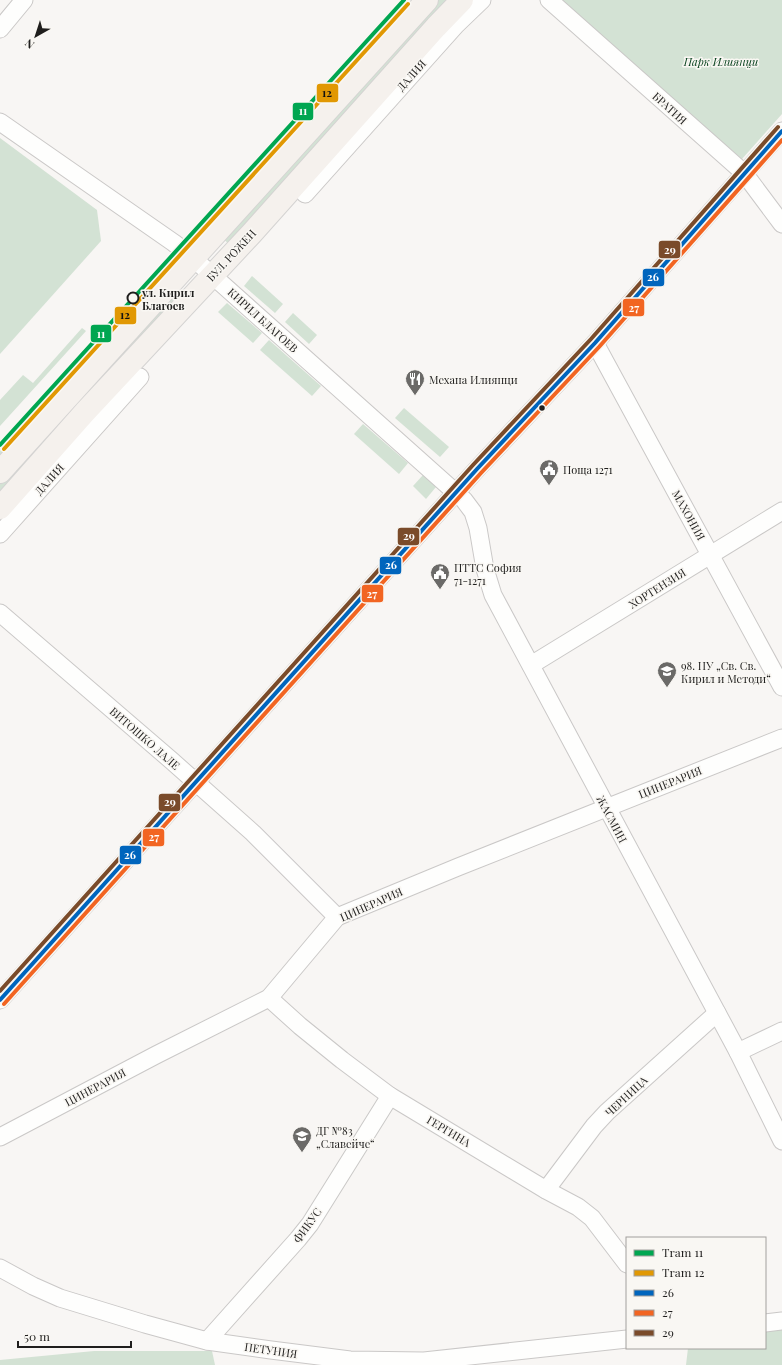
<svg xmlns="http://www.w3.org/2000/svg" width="782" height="1365" viewBox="0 0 782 1365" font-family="'Playfair Display',serif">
<rect width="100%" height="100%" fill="#f8f6f4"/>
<g fill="#d3e2d4">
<polygon points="438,0 448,0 229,244 222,238"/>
<polygon points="558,0 782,0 782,114 742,159"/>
<polygon points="0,138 97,210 101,241 0,354"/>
<polygon points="252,276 283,304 275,313 244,286"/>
<polygon points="173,292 179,297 0,496 0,483"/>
<polygon points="227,303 262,333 253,343 218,312"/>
<polygon points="293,313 317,335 309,344 285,322"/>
<polygon points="82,328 86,331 0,426 0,400 23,375 33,383"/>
<polygon points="269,340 321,386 312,396 260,350"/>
<polygon points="63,381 67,385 0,459 0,451"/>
<polygon points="404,408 449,447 440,457 395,418"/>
<polygon points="363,424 408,463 399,474 354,434"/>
<polygon points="423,475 436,487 426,499 413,486"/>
<polygon points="782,1328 782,1365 686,1365 688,1348 765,1348 765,1330"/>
<polygon points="94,1351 212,1351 215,1365 0,1365 0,1360"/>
</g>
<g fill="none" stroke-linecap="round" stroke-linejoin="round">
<defs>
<g id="minor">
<polyline points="549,0 744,173 782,224"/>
<polyline points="0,29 24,0"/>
<polyline points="0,122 174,243 194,259 464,500 473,512 478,528 485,569 493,595 738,1052 782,1141"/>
<polyline points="305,194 456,25 482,0"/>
<polyline points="595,343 782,687"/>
<polyline points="0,534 140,377"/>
<polyline points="0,613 172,761 253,833 337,917"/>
<polyline points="531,665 782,511"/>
<polyline points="269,998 300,1026 342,1060 390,1096 546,1190 578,1207 592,1218 627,1264"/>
<polyline points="0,1000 477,469 595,343 782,131"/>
<polyline points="738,1052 782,1031"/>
<polyline points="0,1137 156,1055 269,998 337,917 458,867 782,738"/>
<polyline points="546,1190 594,1126 607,1112 717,1013"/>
<polyline points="0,1268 33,1286 60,1298 145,1324 207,1341 271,1350 350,1360 424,1361 627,1339"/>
<polyline points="765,1323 782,1321"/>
<polyline points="207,1341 298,1239 310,1224 390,1096"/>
</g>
<g id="primary">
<polyline points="0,472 427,0"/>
<polyline points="0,508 85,412 252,233 436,27 462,0"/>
</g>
</defs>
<use href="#minor" stroke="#cac8c7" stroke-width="19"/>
<use href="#primary" stroke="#d4d3d2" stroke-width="24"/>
<use href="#minor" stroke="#fefefd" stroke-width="17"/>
<use href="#primary" stroke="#f5f1ed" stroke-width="22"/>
<defs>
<polyline id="bus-1" points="0,1000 477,469 595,343 782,131"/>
<polyline id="bus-2" points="4,1004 481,473 599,347 782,140"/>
<polyline id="bus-3" points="0,991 473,465 591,339 778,127"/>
</defs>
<use href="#bus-1" stroke="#f9f7f3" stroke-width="7"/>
<use href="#bus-2" stroke="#f9f7f3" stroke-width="7"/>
<use href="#bus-3" stroke="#f9f7f3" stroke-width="7"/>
<use href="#bus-1" stroke="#0065bd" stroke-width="4"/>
<use href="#bus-2" stroke="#f26522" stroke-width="4"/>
<use href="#bus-3" stroke="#7a4b2a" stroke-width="4"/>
<defs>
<polyline id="tram-1" points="0,445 404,0"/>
<polyline id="tram-2" points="4,449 408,4"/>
</defs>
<use href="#tram-1" stroke="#f9f7f3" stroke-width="7"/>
<use href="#tram-2" stroke="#f9f7f3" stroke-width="7"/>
<use href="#tram-1" stroke="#00a651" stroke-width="4"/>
<use href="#tram-2" stroke="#e19803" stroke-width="4"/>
</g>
<defs>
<symbol id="restaurant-pin" viewBox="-11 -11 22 30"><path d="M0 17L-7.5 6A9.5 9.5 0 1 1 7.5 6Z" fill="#6b6a68" stroke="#f9f7f3"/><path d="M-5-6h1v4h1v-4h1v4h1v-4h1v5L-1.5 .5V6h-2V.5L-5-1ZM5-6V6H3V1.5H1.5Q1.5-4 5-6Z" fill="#fff"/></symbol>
<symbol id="civic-pin" viewBox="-11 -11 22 30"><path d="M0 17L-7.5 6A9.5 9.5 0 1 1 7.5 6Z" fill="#6b6a68" stroke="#f9f7f3"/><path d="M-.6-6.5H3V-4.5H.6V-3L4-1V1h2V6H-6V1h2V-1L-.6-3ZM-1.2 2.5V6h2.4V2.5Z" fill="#fff"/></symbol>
<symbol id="school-pin" viewBox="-11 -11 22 30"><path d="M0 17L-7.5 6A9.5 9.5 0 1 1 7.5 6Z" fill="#6b6a68" stroke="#f9f7f3"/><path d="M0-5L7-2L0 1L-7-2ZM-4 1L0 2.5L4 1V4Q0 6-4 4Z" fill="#fff"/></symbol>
</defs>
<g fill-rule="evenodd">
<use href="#restaurant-pin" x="404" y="368" width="22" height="30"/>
<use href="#civic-pin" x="538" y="458" width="22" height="30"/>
<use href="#civic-pin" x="429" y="562" width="22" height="30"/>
<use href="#school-pin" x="656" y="660" width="22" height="30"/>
<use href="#school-pin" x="291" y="1125" width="22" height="30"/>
</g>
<circle fill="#f9f7f3" stroke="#1f1e1d" stroke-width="2" cx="133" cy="298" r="5.5"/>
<circle fill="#1f1e1d" stroke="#f9f7f3" stroke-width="1.5" cx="542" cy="408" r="3.5"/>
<g text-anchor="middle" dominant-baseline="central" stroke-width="3" stroke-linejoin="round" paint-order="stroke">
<g font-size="11" font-style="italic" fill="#043f1a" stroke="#f9f7f3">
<text x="721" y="61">Парк Илиянци</text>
</g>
<g font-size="11" fill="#1f1e1d" stroke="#f9f7f3">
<text transform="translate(411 75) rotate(-48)">ДАЛИЯ</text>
<text transform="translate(670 108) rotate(42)">БРАТИЯ</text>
<text transform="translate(231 255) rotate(-47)">БУЛ. РОЖЕН</text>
<text transform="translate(263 320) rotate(42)">КИРИЛ БЛАГОЕВ</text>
<text transform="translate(49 479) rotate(-48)">ДАЛИЯ</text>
<text transform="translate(689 515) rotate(61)">МАХОНИЯ</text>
<text transform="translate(657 588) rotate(-32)">ХОРТЕНЗИЯ</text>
<text transform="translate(145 738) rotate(41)">ВИТОШКО ЛАЛЕ</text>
<text transform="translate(670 782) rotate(-22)">ЦИНЕРАРИЯ</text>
<text transform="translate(612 819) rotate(62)">ЖАСМИН</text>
<text transform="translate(371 904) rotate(-24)">ЦИНЕРАРИЯ</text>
<text transform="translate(95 1087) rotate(-28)">ЦИНЕРАРИЯ</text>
<text transform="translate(626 1096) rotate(-43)">ЧЕРНИЦА</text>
<text transform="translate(449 1131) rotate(31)">ГЕРГИНА</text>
<text transform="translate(307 1225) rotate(-54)">ФИКУС</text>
<text transform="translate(271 1350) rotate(8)">ПЕТУНИЯ</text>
</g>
<g font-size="11" font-weight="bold" fill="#1f1e1d" stroke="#f9f7f3" text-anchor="start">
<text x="142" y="292">ул. Кирил<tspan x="142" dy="13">Благоев</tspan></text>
</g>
<g font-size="11" fill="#1f1e1d" stroke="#f9f7f3" text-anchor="start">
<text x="429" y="379">Механа Илиянци</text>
<text x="563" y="469">Поща 1271</text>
<text x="454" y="567">ПТТС София<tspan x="454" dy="13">71-1271</tspan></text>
<text x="681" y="665">98. НУ „Св. Св.<tspan x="681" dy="13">Кирил и Методи“</tspan></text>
<text x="316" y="1130">ДГ №83<tspan x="316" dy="13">„Славейче“</tspan></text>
</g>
</g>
<g stroke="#f9f7f3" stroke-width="1.5">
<rect x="316" y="83" width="23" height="20" rx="4" fill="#e19803"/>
<rect x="292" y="102" width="22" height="19" rx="4" fill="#00a651"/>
<rect x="658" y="240" width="23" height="19" rx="4" fill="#7a4b2a"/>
<rect x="642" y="268" width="23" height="19" rx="4" fill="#0065bd"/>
<rect x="622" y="298" width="23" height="19" rx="4" fill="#f26522"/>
<rect x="114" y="306" width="23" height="19" rx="4" fill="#e19803"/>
<rect x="90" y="324" width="22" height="19" rx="4" fill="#00a651"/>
<rect x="397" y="527" width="23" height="19" rx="4" fill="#7a4b2a"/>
<rect x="379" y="556" width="23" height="19" rx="4" fill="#0065bd"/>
<rect x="361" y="584" width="23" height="19" rx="4" fill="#f26522"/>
<rect x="158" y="793" width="23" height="19" rx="4" fill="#7a4b2a"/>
<rect x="142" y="828" width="23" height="19" rx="4" fill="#f26522"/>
<rect x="119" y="845" width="23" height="20" rx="4" fill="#0065bd"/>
</g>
<g font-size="11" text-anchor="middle" font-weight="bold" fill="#fff">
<text x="303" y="115">11</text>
<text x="670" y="254">29</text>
<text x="653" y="281">26</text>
<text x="634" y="312">27</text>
<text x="101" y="338">11</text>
<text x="409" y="540">29</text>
<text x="391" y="569">26</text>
<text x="372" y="598">27</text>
<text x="170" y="806">29</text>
<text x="154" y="841">27</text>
<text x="130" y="859">26</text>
</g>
<g font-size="11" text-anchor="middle" font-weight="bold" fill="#111">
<text x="327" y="97">12</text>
<text x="125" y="319">12</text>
</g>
<rect x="626" y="1237" width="140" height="112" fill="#f9f7f3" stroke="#a2a09d"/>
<rect x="634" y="1250" width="20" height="6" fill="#00a651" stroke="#a2a09d"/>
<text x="662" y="1257" font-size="12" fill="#1f1e1d">Tram 11</text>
<rect x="634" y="1270" width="20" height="6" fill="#e19803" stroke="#a2a09d"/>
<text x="662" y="1277" font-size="12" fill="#1f1e1d">Tram 12</text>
<rect x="634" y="1290" width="20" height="6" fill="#0065bd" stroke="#a2a09d"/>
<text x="662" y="1297" font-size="12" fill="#1f1e1d">26</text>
<rect x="634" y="1310" width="20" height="6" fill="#f26522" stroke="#a2a09d"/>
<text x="662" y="1317" font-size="12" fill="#1f1e1d">27</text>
<rect x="634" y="1330" width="20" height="6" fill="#7a4b2a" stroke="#a2a09d"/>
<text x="662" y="1337" font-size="12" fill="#1f1e1d">29</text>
<g transform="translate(36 36) rotate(219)" stroke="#f9f7f3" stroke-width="3" paint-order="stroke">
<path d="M0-3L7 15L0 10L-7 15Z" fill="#1f1e1d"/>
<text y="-6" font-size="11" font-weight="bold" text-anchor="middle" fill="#1f1e1d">N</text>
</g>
<path d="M18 1341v6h113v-6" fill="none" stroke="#1f1e1d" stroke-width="2"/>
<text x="24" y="1341" font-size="12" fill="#1f1e1d" stroke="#f9f7f3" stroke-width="3" paint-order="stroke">50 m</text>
</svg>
